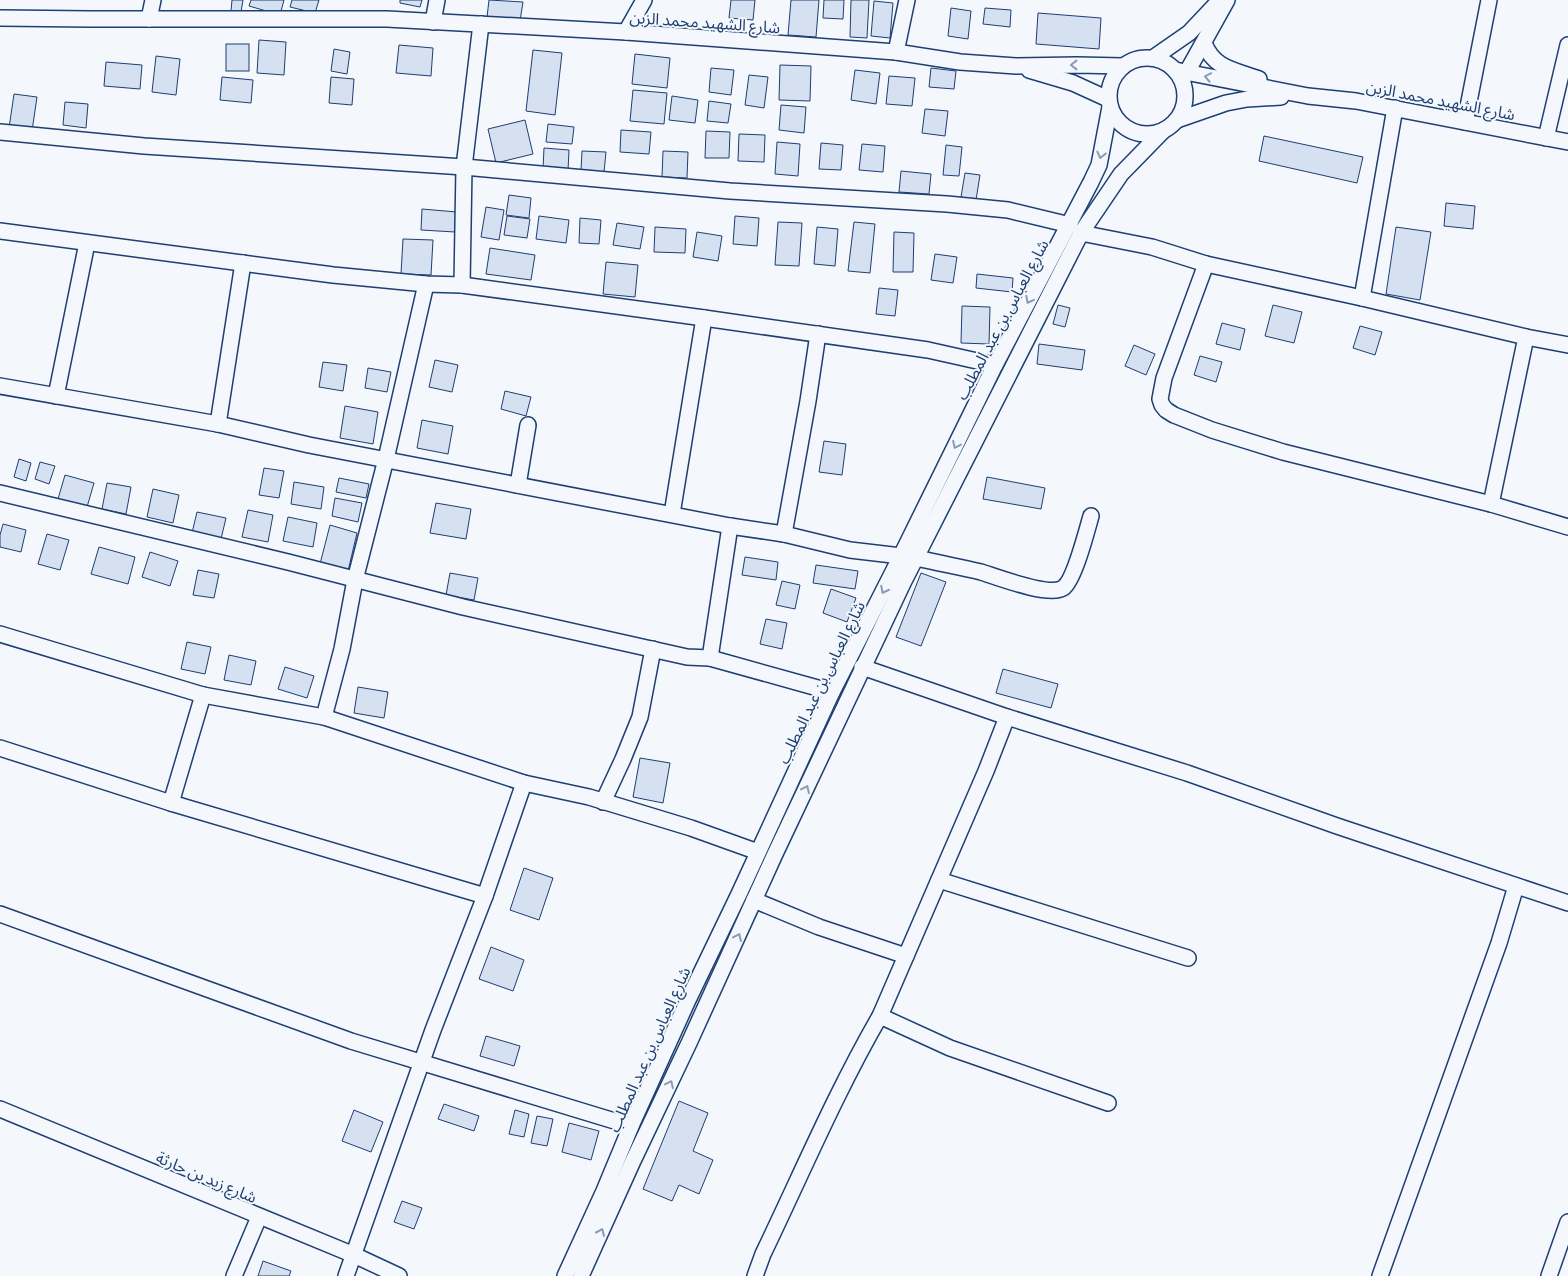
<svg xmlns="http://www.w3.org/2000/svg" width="1568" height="1276" viewBox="0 0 1568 1276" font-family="Literata,'Noto Sans Arabic',serif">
<rect width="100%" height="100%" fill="#f4f7fb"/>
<g fill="#d5e0f0" stroke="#1d3f73">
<polygon points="232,0 243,0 241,12 231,11"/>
<polygon points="251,0 284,0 280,15 249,6"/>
<polygon points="292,0 319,0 315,13 290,7"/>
<polygon points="400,0 422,0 420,7 400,3"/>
<polygon points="489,0 523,2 520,21 487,17"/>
<polygon points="731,0 755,0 753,20 729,18"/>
<polygon points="791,0 819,0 816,37 788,35"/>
<polygon points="824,0 844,0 843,19 823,18"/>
<polygon points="851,0 869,0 867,38 850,37"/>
<polygon points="874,1 893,3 890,38 871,36"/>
<polygon points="951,8 971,11 968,39 948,36"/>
<polygon points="985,8 1011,10 1010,27 983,24"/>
<polygon points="1038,13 1101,18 1099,49 1036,44"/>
<polygon points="259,40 286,42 284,75 257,73"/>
<rect x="226" y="44" width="23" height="27"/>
<polygon points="399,45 433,48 431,76 396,73"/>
<polygon points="334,49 350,52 347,74 331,71"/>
<polygon points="533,50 562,53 555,115 526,111"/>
<polygon points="635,54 670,58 667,88 632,84"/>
<polygon points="156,56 180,59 176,95 152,92"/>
<polygon points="106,62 142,65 140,89 104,86"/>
<polygon points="780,65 811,66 810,101 779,100"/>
<polygon points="711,68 734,70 731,95 709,92"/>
<polygon points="931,68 956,71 954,89 929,87"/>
<polygon points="855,70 880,73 876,104 851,100"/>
<polygon points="749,75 768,77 764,108 745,105"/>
<polygon points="889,76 915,78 912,106 886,104"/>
<polygon points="222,77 253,80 251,103 220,100"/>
<polygon points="331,77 354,79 352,105 329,103"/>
<polygon points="633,90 667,93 664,124 630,121"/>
<polygon points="14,94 37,97 32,131 9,128"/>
<polygon points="672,96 698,100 695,123 669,120"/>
<polygon points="709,101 731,104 728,123 707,121"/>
<polygon points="65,102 88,104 86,128 63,125"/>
<polygon points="781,105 806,107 804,133 779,130"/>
<polygon points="925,109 948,111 945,136 922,133"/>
<polygon points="525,120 533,154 496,163 488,129"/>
<polygon points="548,124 574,127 572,144 546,142"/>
<polygon points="621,130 651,132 649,154 620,152"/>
<polygon points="706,131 730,132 729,158 705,158"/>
<polygon points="739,134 765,135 764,162 738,161"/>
<polygon points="1264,136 1363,157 1357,183 1259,161"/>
<polygon points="777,142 800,144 798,176 775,174"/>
<polygon points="821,143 843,145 841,170 819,169"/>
<polygon points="862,144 885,146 883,172 859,170"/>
<polygon points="946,145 962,147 959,176 943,175"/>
<polygon points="544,148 569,150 568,171 543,169"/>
<polygon points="582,151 606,152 604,172 581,170"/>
<polygon points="663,151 688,152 687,178 662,177"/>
<polygon points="901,171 931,174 929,194 899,192"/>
<polygon points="965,173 980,175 976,200 961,197"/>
<polygon points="509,195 531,198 529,218 506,215"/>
<polygon points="1446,203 1475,206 1473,229 1444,226"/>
<polygon points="486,207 504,210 499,240 481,237"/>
<polygon points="422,209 457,212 455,232 421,230"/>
<polygon points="507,216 530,219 527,238 504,235"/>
<polygon points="539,216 569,220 566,243 536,239"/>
<polygon points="735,216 759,218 757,246 733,244"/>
<polygon points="580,218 601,220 599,244 579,243"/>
<polygon points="778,222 802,223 799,266 775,265"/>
<polygon points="854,222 875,224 870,273 848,271"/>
<polygon points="617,223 644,227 640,249 613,245"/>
<polygon points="655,227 686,229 685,253 654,252"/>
<polygon points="817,227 838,229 835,266 814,264"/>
<polygon points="1396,227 1431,232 1420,300 1386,294"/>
<polygon points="697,232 722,236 718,261 693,257"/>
<polygon points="894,232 914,233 913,272 893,272"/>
<polygon points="403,239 433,240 431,275 401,274"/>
<polygon points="490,248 535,255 531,280 486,274"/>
<polygon points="935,254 957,257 953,283 931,280"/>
<polygon points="606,262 638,265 635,297 603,294"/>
<polygon points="977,274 1013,278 1012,292 976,288"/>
<polygon points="879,288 898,290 895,316 876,314"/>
<polygon points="1058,305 1070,308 1065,327 1053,324"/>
<polygon points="1273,305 1302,312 1294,343 1265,336"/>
<polygon points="962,306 990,307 989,344 961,343"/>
<polygon points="1222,323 1245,329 1240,350 1216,344"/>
<polygon points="1360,326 1382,332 1375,355 1353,348"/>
<polygon points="1039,344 1085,350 1082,370 1037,364"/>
<polygon points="1134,345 1155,354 1146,375 1125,366"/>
<polygon points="1200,356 1222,362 1216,382 1194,375"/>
<polygon points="435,360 458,365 452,392 429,387"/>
<polygon points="323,362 347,365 343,391 319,387"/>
<polygon points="368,368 391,372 387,392 365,388"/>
<polygon points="505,391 531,397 526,416 501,409"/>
<polygon points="345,406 378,412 373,444 340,438"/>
<polygon points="422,420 453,426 448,454 417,448"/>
<polygon points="824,441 846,444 842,475 819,472"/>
<polygon points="19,459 31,463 26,481 14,477"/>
<polygon points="40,462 55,466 49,484 35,479"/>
<polygon points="264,468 284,471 279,498 259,495"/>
<polygon points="65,475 94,483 87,507 58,499"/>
<polygon points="987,477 1045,488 1041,509 983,499"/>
<polygon points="339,478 369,484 366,498 336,492"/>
<polygon points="294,482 324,487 321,509 291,504"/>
<polygon points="107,483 131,487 126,514 102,509"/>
<polygon points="153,489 179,495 173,523 147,517"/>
<polygon points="335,498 362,503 358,522 332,516"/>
<polygon points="436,503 471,509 466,539 430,533"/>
<polygon points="248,510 273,515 268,542 242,537"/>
<polygon points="197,512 226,518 221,539 192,533"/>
<polygon points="288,517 317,523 313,547 283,541"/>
<polygon points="3,524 26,530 21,552 0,547 0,535"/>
<polygon points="330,525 357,533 348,571 320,564"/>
<polygon points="47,534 69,540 60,570 38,564"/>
<polygon points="99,547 135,557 128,584 91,574"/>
<polygon points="150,552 178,561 170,586 142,577"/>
<polygon points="745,557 778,562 776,580 742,575"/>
<polygon points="816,565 858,571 855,589 813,583"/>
<polygon points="198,570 219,574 214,598 193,595"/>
<polygon points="450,573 478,578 474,600 446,595"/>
<polygon points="921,573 946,582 921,646 896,637"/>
<polygon points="782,581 800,585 795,609 776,605"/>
<polygon points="831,589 856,598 847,622 823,613"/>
<polygon points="766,619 787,623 782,649 760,644"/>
<polygon points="187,642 211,647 205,674 181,669"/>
<polygon points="229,655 256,661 251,685 224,680"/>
<polygon points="285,667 314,676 307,698 278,689"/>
<polygon points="1003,669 1058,684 1051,708 996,693"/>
<polygon points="358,687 388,692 384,718 354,713"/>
<polygon points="640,758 670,763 663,803 633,797"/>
<polygon points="524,868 553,878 539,920 510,910"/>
<polygon points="491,947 524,960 513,991 479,979"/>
<polygon points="486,1036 520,1046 514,1066 480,1056"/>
<polygon points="679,1101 708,1113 693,1151 713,1160 699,1194 679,1185 672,1201 643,1189"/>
<polygon points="444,1104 479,1116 474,1131 438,1119"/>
<polygon points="354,1110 383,1122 371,1152 342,1141"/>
<polygon points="515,1110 529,1114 524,1137 509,1134"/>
<polygon points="537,1116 553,1119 547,1146 531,1143"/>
<polygon points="569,1123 599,1131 591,1160 562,1152"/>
<polygon points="402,1201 422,1208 414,1229 394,1222"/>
<polygon points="263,1261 291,1271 289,1276 258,1276"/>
</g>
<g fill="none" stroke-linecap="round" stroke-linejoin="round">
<defs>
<g id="minor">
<polyline points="0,18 90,19 387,19 626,32 896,52 960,62 1016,66 1077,65 1123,66"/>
<polyline points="149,19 153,0"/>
<polyline points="433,22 437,0"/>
<polyline points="626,32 644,0"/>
<path d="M1204,43c10,26 31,27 55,36"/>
<polyline points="896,52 907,0"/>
<circle cx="1147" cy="96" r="38"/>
<polyline points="1153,58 1189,33 1220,0"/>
<polyline points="1029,70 1073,83 1108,99"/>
<polyline points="1175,70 1308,96 1356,101 1568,142"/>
<polyline points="1183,79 1227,0"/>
<polyline points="1177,120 1226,103 1247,99 1281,97"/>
<polyline points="1465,122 1489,0"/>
<polyline points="0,132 144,146 464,167 730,191 947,204 1008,210 1070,225"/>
<polyline points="1546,138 1568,45"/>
<polyline points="0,231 333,275 426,284 462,285 704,318 928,350 995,365"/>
<polyline points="1081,233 1152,247 1206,264 1362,298 1526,337 1491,504"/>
<polyline points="1206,264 1164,378 1160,399 1162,405 1166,410 1174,415 1212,430 1283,452 1491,504 1568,527"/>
<polyline points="462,285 464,167 481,24"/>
<polyline points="1362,298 1395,108"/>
<polyline points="1526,337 1568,345"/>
<polyline points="0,386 218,424 309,445 730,526 784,534 850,550 901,556"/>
<polyline points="56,396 87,243"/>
<polyline points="218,424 243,263"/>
<polyline points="518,485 528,425"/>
<polyline points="0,493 288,562 463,607 687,657 710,658 832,692"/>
<polyline points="672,514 704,318"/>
<polyline points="784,534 808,401 818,334"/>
<path d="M917,558c21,5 43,9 64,14 16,5 68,25 82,16 11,-7 24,-58 28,-72"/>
<polyline points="0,634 203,695 324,717 524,783 589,797 691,828 758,852"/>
<polyline points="710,658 730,526"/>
<polyline points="862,667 1007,717 1187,773 1337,826 1568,903"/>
<polyline points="324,717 342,649 355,580 386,459 426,284"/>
<polyline points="0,748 171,803 485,896"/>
<polyline points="603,802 623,759 640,717 653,649"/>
<polyline points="171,803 203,695"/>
<polyline points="939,880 1188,958"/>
<polyline points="754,900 819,927 906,956"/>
<polyline points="0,914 351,1041 631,1126"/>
<polyline points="880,1016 950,1048 1108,1103"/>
<polyline points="0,1109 354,1255 399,1276"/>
<polyline points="234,1276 259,1217"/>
<polyline points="346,1276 433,1030 485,896 524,783"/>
<polyline points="565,1276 604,1191 631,1126 688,1000 739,894 832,692 901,556 995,365 1091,182 1099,165 1110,107"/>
<polyline points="581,1276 632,1163 689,1043 775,854 904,581 1081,233 1121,174 1163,131"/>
<path d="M755,1276l8,-22c38,-79 73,-162 117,-238l106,-245 21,-54"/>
<polyline points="1380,1276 1499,943 1516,886"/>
<polyline points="1549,1276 1568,1222"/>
</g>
</defs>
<use href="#minor" stroke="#1d3f73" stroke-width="18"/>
<use href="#minor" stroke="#f4f7fb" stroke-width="15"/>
</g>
<defs><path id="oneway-chevron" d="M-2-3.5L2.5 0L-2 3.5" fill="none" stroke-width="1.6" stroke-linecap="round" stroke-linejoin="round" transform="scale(1.25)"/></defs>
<g stroke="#889bb7">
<use href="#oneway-chevron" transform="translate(1074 65) rotate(180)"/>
<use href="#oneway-chevron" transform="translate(1208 77) rotate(-169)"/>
<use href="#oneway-chevron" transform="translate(1101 155) rotate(103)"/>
<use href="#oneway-chevron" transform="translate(1029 300) rotate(118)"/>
<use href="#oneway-chevron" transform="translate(956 445) rotate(116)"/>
<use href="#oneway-chevron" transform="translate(884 590) rotate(117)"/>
<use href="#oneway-chevron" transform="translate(806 789) rotate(-65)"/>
<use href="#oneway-chevron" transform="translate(738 937) rotate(-65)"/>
<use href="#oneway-chevron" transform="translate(670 1084) rotate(-64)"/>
<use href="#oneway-chevron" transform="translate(601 1232) rotate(-66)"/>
</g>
<g text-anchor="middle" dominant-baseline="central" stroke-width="4" stroke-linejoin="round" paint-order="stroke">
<g font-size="16" fill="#1d3f73" stroke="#f4f7fb">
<text transform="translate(705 21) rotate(4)">شارع الشهيد محمد الزبن</text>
<text transform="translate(1441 99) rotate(11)">شارع الشهيد محمد الزبن</text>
<text transform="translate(1001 319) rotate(-62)">شارع العباس بن عبد المطلب</text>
<text transform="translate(820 682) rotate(-64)">شارع العباس بن عبد المطلب</text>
<text transform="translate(648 1049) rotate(-66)">شارع العباس بن عبد المطلب</text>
<text transform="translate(207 1176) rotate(23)">شارع زيد بن حارثة</text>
</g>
</g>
</svg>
